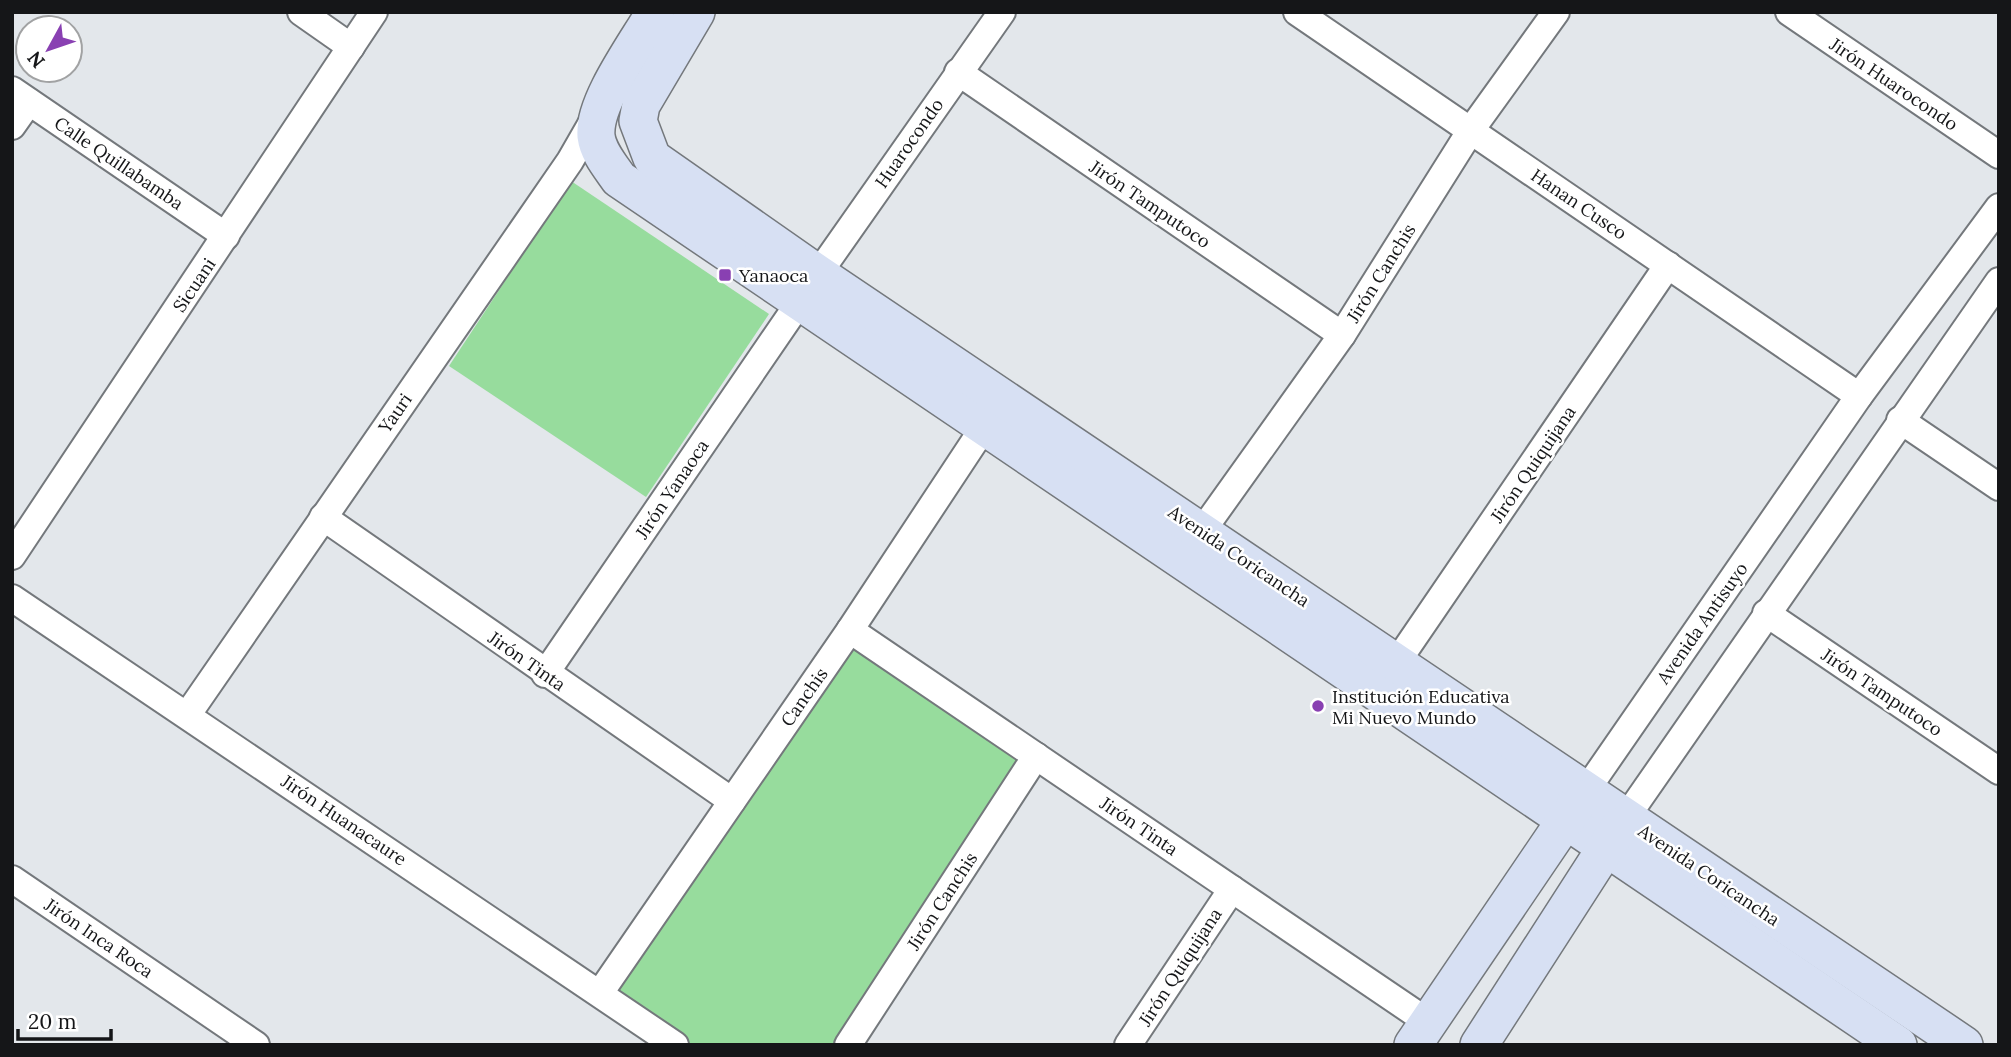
<svg xmlns="http://www.w3.org/2000/svg" width="2011" height="1057" viewBox="0 0 2011 1057" font-family="Lora,serif">
<rect width="100%" height="100%" fill="#e3e7eb"/>
<g fill="#97dc9d">
<polygon points="571,181 769,314 646,497 449,366"/>
<polygon points="852,641 1026,758 839,1045 690,1045 611,991"/>
</g>
<g fill="none" stroke-linecap="round" stroke-linejoin="round">
<defs>
<g id="street">
<polyline points="301,12 351,47"/>
<polyline points="1297,12 1859,396"/>
<polyline points="1789,12 1999,155"/>
<polyline points="958,72 1342,335"/>
<polyline points="12,90 226,236"/>
<polyline points="12,126 29,102"/>
<polyline points="818,274 1002,12"/>
<polyline points="1900,420 1999,487"/>
<polyline points="323,517 732,801"/>
<polyline points="1202,531 1342,335 1471,130 1556,12"/>
<polyline points="12,556 374,12"/>
<polyline points="12,598 675,1045"/>
<polyline points="1766,613 1999,771"/>
<polyline points="850,630 1428,1022"/>
<polyline points="1397,662 1668,265"/>
<polyline points="545,674 799,303"/>
<polyline points="188,714 570,161 597,114"/>
<polyline points="1585,792 1859,396 1999,207"/>
<polyline points="1625,819 1999,281"/>
<polyline points="12,879 256,1045"/>
<polyline points="600,993 850,630 994,412"/>
<polyline points="848,1045 1036,756"/>
<polyline points="1128,1045 1232,889"/>
</g>
<g id="secondary">
<path d="M655,12c-17,30 -62,90 -59,124 2,16 14,30 23,43l1279,866"/>
<polyline points="696,12 641,105 638,121 652,158 818,274 1964,1045"/>
<polyline points="1413,1045 1580,799"/>
<polyline points="1479,1045 1620,826"/>
</g>
</defs>
<use href="#street" stroke="#74787c" stroke-width="30"/>
<use href="#secondary" stroke="#74787c" stroke-width="40"/>
<use href="#street" stroke="#fff" stroke-width="26"/>
<use href="#secondary" stroke="#d7e0f3" stroke-width="37"/>
</g>
<g fill="#8940b2" stroke="#fff" stroke-width="2.5">
<rect x="718" y="268" width="14" height="14" rx="3.5"/>
<circle cx="1318" cy="706" r="7"/>
</g>
<g text-anchor="middle" dominant-baseline="central" stroke-width="5" stroke-linejoin="round" paint-order="stroke">
<g font-size="18" fill="#151618" stroke="#fff">
<text transform="translate(1894 84) rotate(34)">Jirón Huarocondo</text>
<text transform="translate(909 143) rotate(-55)">Huarocondo</text>
<text transform="translate(119 163) rotate(34)">Calle Quillabamba</text>
<text transform="translate(1150 204) rotate(34)">Jirón Tamputoco</text>
<text transform="translate(1579 204) rotate(34)">Hanan Cusco</text>
<text transform="translate(1381 273) rotate(-58)">Jirón Canchis</text>
<text transform="translate(194 285) rotate(-56)">Sicuani</text>
<text transform="translate(395 413) rotate(-55)">Yauri</text>
<text transform="translate(1533 464) rotate(-56)">Jirón Quiquijana</text>
<text transform="translate(672 489) rotate(-56)">Jirón Yanaoca</text>
<text transform="translate(1239 556) rotate(34)">Avenida Coricancha</text>
<text transform="translate(1702 623) rotate(-55)">Avenida Antisuyo</text>
<text transform="translate(527 661) rotate(35)">Jirón Tinta</text>
<text transform="translate(1882 692) rotate(34)">Jirón Tamputoco</text>
<text transform="translate(804 697) rotate(-55)">Canchis</text>
<text transform="translate(344 820) rotate(34)">Jirón Huanacaure</text>
<text transform="translate(1139 826) rotate(34)">Jirón Tinta</text>
<text transform="translate(1709 875) rotate(34)">Avenida Coricancha</text>
<text transform="translate(942 901) rotate(-57)">Jirón Canchis</text>
<text transform="translate(99 938) rotate(34)">Jirón Inca Roca</text>
<text transform="translate(1180 967) rotate(-57)">Jirón Quiquijana</text>
</g>
<g font-size="18" fill="#151618" stroke="#fff" text-anchor="start">
<text x="739" y="275">Yanaoca</text>
<text x="1332" y="696">Institución Educativa<tspan x="1332" dy="21">Mi Nuevo Mundo</tspan></text>
</g>
</g>
<rect width="2011" height="1057" fill="none" stroke="#151618" stroke-width="28"/>
<g transform="translate(49 49) rotate(230)"><circle r="33" fill="#ffffff" stroke="#a1a2a3" stroke-width="2"/>
<path d="M0-5L12 26L0 18L-12 26Z" fill="#8940b2"/>
<text y="-10" font-size="19" font-weight="bold" text-anchor="middle" fill="#151618">N</text>
</g>
<path d="M18 1029v10h93v-10" fill="none" stroke="#151618" stroke-width="3.5"/>
<text x="28" y="1029" font-size="21" fill="#151618" stroke="#ffffff" stroke-width="5" paint-order="stroke">20 m</text>
</svg>
